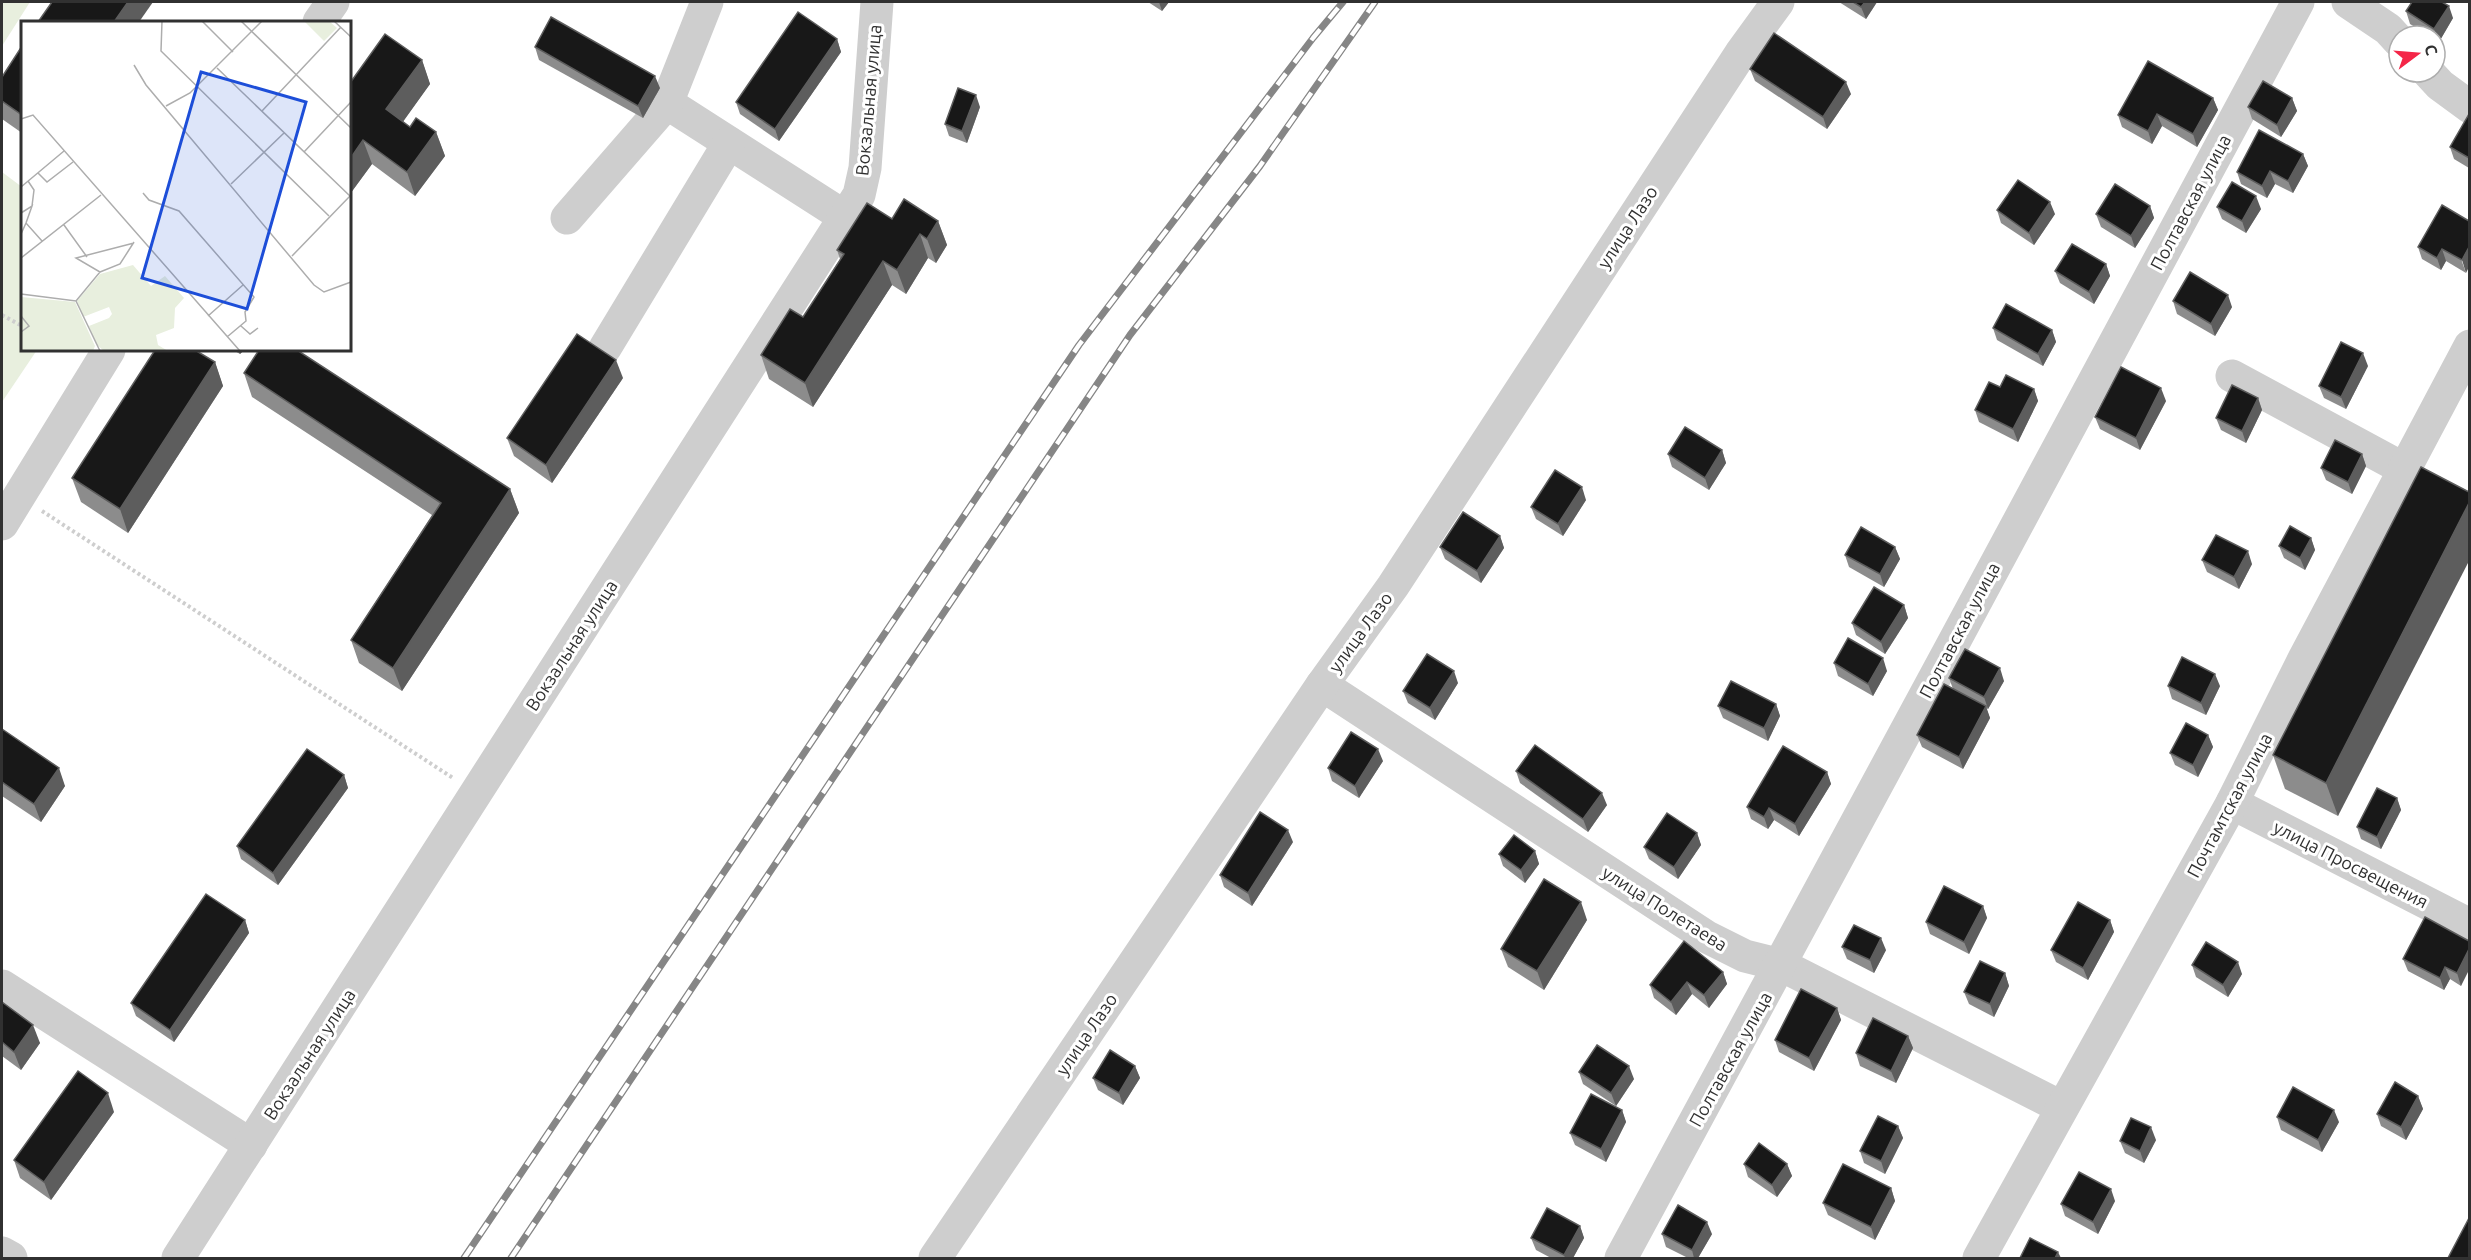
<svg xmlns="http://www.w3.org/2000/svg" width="2471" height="1260" viewBox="0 0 2471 1260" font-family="Ubuntu,sans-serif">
<rect width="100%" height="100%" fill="#fff"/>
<g fill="#e8efde">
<polygon points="2,2 30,2 2,46"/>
<polygon points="2,172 22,187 22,350 37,350 2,402"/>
</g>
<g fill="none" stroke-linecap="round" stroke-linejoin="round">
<g stroke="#cecece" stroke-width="4" stroke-dasharray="3 3" stroke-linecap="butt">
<polyline points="2,315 22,326"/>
<polyline points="42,511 453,778"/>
</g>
<g stroke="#cecece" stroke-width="33">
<polyline points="2348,2 2388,29 2399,41"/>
<polyline points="319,22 333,2"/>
<polyline points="2428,72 2440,85 2470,107"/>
<polyline points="667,103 845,217"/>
<polyline points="567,218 667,103 707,2"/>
<polyline points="605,348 729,143"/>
<polyline points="2232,376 2404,469"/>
<polyline points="2,524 109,350"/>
<polyline points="1322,685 1707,937 1745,956 1781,965 2061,1107"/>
<polyline points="2232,803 2470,925"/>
<polyline points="2,986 251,1145"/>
<polyline points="2,1253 11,1258"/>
<polyline points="178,1258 859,195 865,168 877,2"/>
<polyline points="935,1258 1322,685 1393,586 1741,53 1778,2"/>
<path d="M1621,1258c228,-417 451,-838 677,-1256"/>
<polyline points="1979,1258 2232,803 2305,657 2470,346"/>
</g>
<defs>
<g id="rail">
<polyline points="464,1258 1079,345 1313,38 1343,2"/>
<polyline points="511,1258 1130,335 1260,166 1375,2"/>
</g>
</defs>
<use href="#rail" stroke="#868686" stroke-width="7"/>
<use href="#rail" stroke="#fff" stroke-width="4.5" stroke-dasharray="14" stroke-linecap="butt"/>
</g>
<g fill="#8c8c8c">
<polygon points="1148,2 1169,2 1162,11"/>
<polygon points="1839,2 1877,2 1866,19"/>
<polygon points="2406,11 2453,18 2439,42 2435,39 2435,36 2430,36 2410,24"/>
<polygon points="837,39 841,52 779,141 740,114 736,102"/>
<polygon points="22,46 22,133 2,119 2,77"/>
<polygon points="535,47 660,88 643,118 539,60"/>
<polygon points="422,60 430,84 403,121 410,127 436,132 445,156 415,196 372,164 350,194 350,83"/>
<polygon points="1750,69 1851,94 1827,129 1755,81"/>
<polygon points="2213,98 2218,110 2197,147 2162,126 2152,144 2122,127 2118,115"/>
<polygon points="2292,98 2297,111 2281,137 2252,119 2248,107"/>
<polygon points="980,107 967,143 949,136 945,124"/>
<polygon points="2469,114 2469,168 2454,159 2450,147"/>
<polygon points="2303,154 2308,166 2293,193 2275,184 2267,198 2241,184 2237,172"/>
<polygon points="2442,205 2466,273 2446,261 2441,270 2422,259 2418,247"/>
<polygon points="2150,206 2154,218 2135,248 2101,227 2096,214"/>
<polygon points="2217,207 2261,209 2246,233 2222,219"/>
<polygon points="1997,210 2055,214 2034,245 2001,223"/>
<polygon points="892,219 938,221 947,245 936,263 928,258 906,294 892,285 813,407 769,379 761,355 803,317 840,259 837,250"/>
<polygon points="2106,264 2110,276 2094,304 2060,283 2055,271"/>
<polygon points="2173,301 2232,307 2215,336 2177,314"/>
<polygon points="1993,328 2052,330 2056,342 2043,366 1997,340"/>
<polygon points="233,350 244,350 240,354"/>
<polygon points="215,362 223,386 128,533 81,502 72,478"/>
<polygon points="2368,366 2346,409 2324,398 2319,386"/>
<polygon points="244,373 510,489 519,513 402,691 359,663 351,640 432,515 252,397"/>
<polygon points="623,378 552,483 514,456 507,438"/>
<polygon points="2000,387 2034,389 2038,401 2018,442 1979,422 1975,410"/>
<polygon points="2258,398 2262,410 2246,443 2221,430 2216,418"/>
<polygon points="2166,401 2140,450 2100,429 2095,417"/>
<polygon points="1722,450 1726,463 1709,490 1672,467 1668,454"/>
<polygon points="2362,454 2366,466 2352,494 2326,480 2321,468"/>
<polygon points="2421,467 2338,816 2285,789 2273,755"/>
<polygon points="1586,500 1563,536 1536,519 1531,507"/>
<polygon points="1500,536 1504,548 1481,583 1445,559 1440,547"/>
<polygon points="2311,538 2315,550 2305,570 2284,558 2279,546"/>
<polygon points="1895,547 1900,559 1884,587 1849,567 1845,555"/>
<polygon points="2202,560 2252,564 2239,589 2207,572"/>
<polygon points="1904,605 1908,618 1885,654 1856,635 1852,623"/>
<polygon points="1834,663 1887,671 1873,696 1838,676"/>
<polygon points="1949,678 2004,681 1988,709 1986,708 1990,718 1963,769 1922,747 1917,735 1953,689"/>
<polygon points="1458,683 1435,720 1408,703 1403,691"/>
<polygon points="2168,686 2220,686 2206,715 2172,699"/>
<polygon points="1776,704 1780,716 1768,741 1723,718 1718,706"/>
<polygon points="2,729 65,786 41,822 2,796"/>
<polygon points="2208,735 2213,747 2198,777 2175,765 2170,753"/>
<polygon points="1383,761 1359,798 1332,781 1328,768"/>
<polygon points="1516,771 1607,805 1588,832 1520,783"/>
<polygon points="1827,772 1831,784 1799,836 1774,820 1768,829 1751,819 1747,807"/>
<polygon points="344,775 348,788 278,885 241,859 237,846"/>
<polygon points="2397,798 2401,810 2381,849 2361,839 2357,827"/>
<polygon points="1697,833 1701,845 1678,879 1649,859 1644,847"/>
<polygon points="1293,842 1252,906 1224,887 1220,875"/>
<polygon points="1535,851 1539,864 1525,883 1503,866 1499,854"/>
<polygon points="1983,906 1987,918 1969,954 1930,934 1926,922"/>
<polygon points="245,920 249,933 174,1042 136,1016 131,1003"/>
<polygon points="1587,920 1544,990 1508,967 1501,949"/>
<polygon points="2110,920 2114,932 2088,980 2056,962 2051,950"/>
<polygon points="2469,941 2461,986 2450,979 2444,990 2408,971 2403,959"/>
<polygon points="1842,947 1886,950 1874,973 1847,959"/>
<polygon points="2192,965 2242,974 2228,997 2196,977"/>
<polygon points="1723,972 1727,984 1709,1008 1692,994 1676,1015 1654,998 1650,985"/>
<polygon points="2005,973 2009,986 1994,1017 1969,1004 1964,992"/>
<polygon points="2,1002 40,1043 21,1070 2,1056"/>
<polygon points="1837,1008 1841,1020 1814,1071 1779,1052 1775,1040"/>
<polygon points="1908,1036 1913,1048 1896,1083 1860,1066 1856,1053"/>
<polygon points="1135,1066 1140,1078 1123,1105 1098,1090 1093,1078"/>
<polygon points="1579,1072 1634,1079 1616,1106 1583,1084"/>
<polygon points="2418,1096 2423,1109 2406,1140 2381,1126 2377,1114"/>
<polygon points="1622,1110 1626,1122 1606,1162 1575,1145 1570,1133"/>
<polygon points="114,1112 51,1200 20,1178 14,1160"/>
<polygon points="2277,1117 2339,1122 2322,1152 2281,1130"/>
<polygon points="1898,1126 1903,1138 1885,1174 1864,1163 1860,1151"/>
<polygon points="2156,1140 2144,1163 2125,1153 2120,1141"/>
<polygon points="1744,1164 1787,1164 1792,1176 1777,1197 1748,1177"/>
<polygon points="1891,1188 1895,1201 1875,1240 1828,1215 1823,1203"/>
<polygon points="2115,1201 2098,1234 2065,1216 2061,1204"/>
<polygon points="1580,1226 1584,1238 1573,1258 1551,1258 1536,1250 1531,1238"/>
<polygon points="1662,1234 1712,1234 1698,1258 1688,1258 1666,1247"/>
</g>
<g fill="#5d5d5d">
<polygon points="128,2 153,2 139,22 114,22"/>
<polygon points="1159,2 1169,2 1162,11"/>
<polygon points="1865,2 1877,2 1866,19 1861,7"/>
<polygon points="2449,6 2453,18 2439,42 2434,29"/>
<polygon points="837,39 841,52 779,141 775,129"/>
<polygon points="422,60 430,84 395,133 386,109"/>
<polygon points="655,76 660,88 643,118 638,106"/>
<polygon points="1846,82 1851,94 1827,129 1823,117"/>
<polygon points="976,95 980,107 967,143 962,131"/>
<polygon points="2213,98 2218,110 2197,147 2193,134"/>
<polygon points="2292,98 2297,111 2281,137 2277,125"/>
<polygon points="2157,114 2162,126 2152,144 2148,131"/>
<polygon points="436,132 445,156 415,196 407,172"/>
<polygon points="363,140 372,164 350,194 350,159"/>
<polygon points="2303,154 2308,166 2293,193 2288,181"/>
<polygon points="2270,171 2275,184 2267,198 2262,186"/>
<polygon points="2256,196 2261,209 2246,233 2242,221"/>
<polygon points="2050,202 2055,214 2034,245 2029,233"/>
<polygon points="2150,206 2154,218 2135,248 2131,236"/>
<polygon points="938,221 947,245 936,263 927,239"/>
<polygon points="920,234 928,258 906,294 897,270"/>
<polygon points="2469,247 2469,267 2466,273 2462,260"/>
<polygon points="2442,249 2446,261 2441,270 2437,258"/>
<polygon points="883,261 892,285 813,407 805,383"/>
<polygon points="2106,264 2110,276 2094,304 2089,292"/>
<polygon points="2228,295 2232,307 2215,336 2211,324"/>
<polygon points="2052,330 2056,342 2043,366 2038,354"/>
<polygon points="238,350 244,350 240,354"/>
<polygon points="2363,353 2368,366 2346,409 2341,397"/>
<polygon points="616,360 623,378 552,483 546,465"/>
<polygon points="215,362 223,386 128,533 120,509"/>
<polygon points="2161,388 2166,401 2140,450 2136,438"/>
<polygon points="2034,389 2038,401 2018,442 2013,429"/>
<polygon points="2258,398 2262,410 2246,443 2242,431"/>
<polygon points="1722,450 1726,463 1709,490 1705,478"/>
<polygon points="2362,454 2366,466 2352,494 2348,482"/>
<polygon points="1582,487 1586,500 1563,536 1558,524"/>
<polygon points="510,489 519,513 402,691 393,668"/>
<polygon points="2469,503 2469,561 2338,816 2326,783"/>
<polygon points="1500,536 1504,548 1481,583 1477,571"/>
<polygon points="2311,538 2315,550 2305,570 2300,558"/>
<polygon points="1895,547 1900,559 1884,587 1880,574"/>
<polygon points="2248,551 2252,564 2239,589 2234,577"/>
<polygon points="1904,605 1908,618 1885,654 1881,642"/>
<polygon points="1883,658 1887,671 1873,696 1868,684"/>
<polygon points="2000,668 2004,681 1988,709 1984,697"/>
<polygon points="1454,671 1458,683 1435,720 1430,708"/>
<polygon points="2215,674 2220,686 2206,715 2201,703"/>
<polygon points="1776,704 1780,716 1768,741 1764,728"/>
<polygon points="1986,706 1990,718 1963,769 1959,757"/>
<polygon points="2208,735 2213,747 2198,777 2193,765"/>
<polygon points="1378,749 1383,761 1359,798 1355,786"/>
<polygon points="59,768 65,786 41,822 34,804"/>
<polygon points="1827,772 1831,784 1799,836 1795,824"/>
<polygon points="344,775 348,788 278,885 273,873"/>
<polygon points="1602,793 1607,805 1588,832 1583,819"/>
<polygon points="2397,798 2401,810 2381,849 2377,837"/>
<polygon points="1769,808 1774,820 1768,829 1764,817"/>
<polygon points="1288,830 1293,842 1252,906 1248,893"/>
<polygon points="1697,833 1701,845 1678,879 1674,867"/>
<polygon points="1535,851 1539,864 1525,883 1521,870"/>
<polygon points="1581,902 1587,920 1544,990 1537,971"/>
<polygon points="1983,906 1987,918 1969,954 1964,942"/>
<polygon points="245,920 249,933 174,1042 170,1030"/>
<polygon points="2110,920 2114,932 2088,980 2083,968"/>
<polygon points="1881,938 1886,950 1874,973 1870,960"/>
<polygon points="2469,949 2469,970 2461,986 2457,973"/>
<polygon points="2238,962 2242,974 2228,997 2223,985"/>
<polygon points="2445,967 2450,979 2444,990 2440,978"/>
<polygon points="1723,972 1727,984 1709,1008 1704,995"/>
<polygon points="2005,973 2009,986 1994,1017 1990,1004"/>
<polygon points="1687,982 1692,994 1676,1015 1671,1002"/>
<polygon points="1837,1008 1841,1020 1814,1071 1809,1058"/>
<polygon points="33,1025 40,1043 21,1070 14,1052"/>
<polygon points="1908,1036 1913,1048 1896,1083 1891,1071"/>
<polygon points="1135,1066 1140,1078 1123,1105 1119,1093"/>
<polygon points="1629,1066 1634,1079 1616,1106 1611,1093"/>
<polygon points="108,1093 114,1112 51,1200 44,1182"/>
<polygon points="2418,1096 2423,1109 2406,1140 2401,1127"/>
<polygon points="1622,1110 1626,1122 1606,1162 1601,1149"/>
<polygon points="2334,1110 2339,1122 2322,1152 2318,1140"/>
<polygon points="1898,1126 1903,1138 1885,1174 1881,1161"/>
<polygon points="2151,1127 2156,1140 2144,1163 2140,1151"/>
<polygon points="1787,1164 1792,1176 1777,1197 1772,1185"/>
<polygon points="1891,1188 1895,1201 1875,1240 1871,1227"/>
<polygon points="2111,1189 2115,1201 2098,1234 2093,1222"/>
<polygon points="1707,1222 1712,1234 1698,1258 1694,1258 1692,1250"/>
<polygon points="1580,1226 1584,1238 1573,1258 1565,1258 1564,1255"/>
<polygon points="2058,1252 2061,1258 2055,1258"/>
</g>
<g fill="#181818" stroke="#5d5d5d" stroke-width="1.5">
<polygon points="52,2 128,2 114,22 38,22"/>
<polygon points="1853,2 1865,2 1861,7"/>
<polygon points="2412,2 2442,2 2449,6 2434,29 2406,11"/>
<polygon points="798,12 837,39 775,129 736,102"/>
<polygon points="551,17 655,76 638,106 535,47"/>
<polygon points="1774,33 1846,82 1823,117 1750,69"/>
<polygon points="385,34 422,60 386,109 410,127 416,118 436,132 407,172 363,140 350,159 350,83"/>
<polygon points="22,46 22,115 2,101 2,77"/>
<polygon points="2148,61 2213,98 2193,134 2157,114 2148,131 2118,115"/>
<polygon points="2263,81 2292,98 2277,125 2248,107"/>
<polygon points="958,88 976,95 962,131 945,124"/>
<polygon points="2469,114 2469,158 2450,147"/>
<polygon points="2259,130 2303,154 2288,181 2270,171 2262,186 2237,172"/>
<polygon points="2018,180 2050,202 2029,233 1997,210"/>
<polygon points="2232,182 2256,196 2242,221 2217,207"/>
<polygon points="2115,184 2150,206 2131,236 2096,214"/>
<polygon points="904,199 938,221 927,239 920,234 897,270 883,261 805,383 761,355 790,309 803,317 844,254 837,250 867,203 892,219"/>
<polygon points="2442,205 2469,221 2469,247 2462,260 2442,249 2437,258 2418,247"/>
<polygon points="2072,244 2106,264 2089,292 2055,271"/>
<polygon points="2190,272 2228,295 2211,324 2173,301"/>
<polygon points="2006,304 2052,330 2038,354 1993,328"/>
<polygon points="577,334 616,360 546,465 507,438"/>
<polygon points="2341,342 2363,353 2341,397 2319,386"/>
<polygon points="155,350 195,350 215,362 120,509 72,478"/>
<polygon points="259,350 297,350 510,489 393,668 351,640 441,503 244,373"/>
<polygon points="2121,367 2161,388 2136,438 2095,417"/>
<polygon points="2006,375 2034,389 2013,429 1975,410 1989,382 2000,387"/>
<polygon points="2232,385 2258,398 2242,431 2216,418"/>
<polygon points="1685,427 1722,450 1705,478 1668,454"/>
<polygon points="2335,440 2362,454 2348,482 2321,468"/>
<polygon points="2421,467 2469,492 2469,503 2326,783 2273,755"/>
<polygon points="1555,470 1582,487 1558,524 1531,507"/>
<polygon points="1463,512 1500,536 1477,571 1440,547"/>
<polygon points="2290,526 2311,538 2300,558 2279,546"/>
<polygon points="1861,527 1895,547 1880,574 1845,555"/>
<polygon points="2216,535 2248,551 2234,577 2202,560"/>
<polygon points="1874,587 1904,605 1881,642 1852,623"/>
<polygon points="1848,638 1883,658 1868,684 1834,663"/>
<polygon points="1965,649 2000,668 1984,697 1949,678"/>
<polygon points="1427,654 1454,671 1430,708 1403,691"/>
<polygon points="2182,657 2215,674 2201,703 2168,686"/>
<polygon points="1731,681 1776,704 1764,728 1718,706"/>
<polygon points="1944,684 1986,706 1959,757 1917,735"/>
<polygon points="2186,723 2208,735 2193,765 2170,753"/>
<polygon points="2,729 59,768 34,804 2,782"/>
<polygon points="1351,732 1378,749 1355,786 1328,768"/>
<polygon points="1535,745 1602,793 1583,819 1516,771"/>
<polygon points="1783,746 1827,772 1795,824 1769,808 1764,817 1747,807"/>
<polygon points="307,749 344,775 273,873 237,846"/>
<polygon points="2377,788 2397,798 2377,837 2357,827"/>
<polygon points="1260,812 1288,830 1248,893 1220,875"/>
<polygon points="1667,813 1697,833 1674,867 1644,847"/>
<polygon points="1514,835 1535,851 1521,870 1499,854"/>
<polygon points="1544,879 1581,902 1537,971 1501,949"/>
<polygon points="1944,886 1983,906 1964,942 1926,922"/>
<polygon points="206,894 245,920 170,1030 131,1003"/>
<polygon points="2078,902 2110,920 2083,968 2051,950"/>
<polygon points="2425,917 2469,941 2469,949 2457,973 2445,967 2440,978 2403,959"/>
<polygon points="1854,925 1881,938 1870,960 1842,947"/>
<polygon points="1684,941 1723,972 1704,995 1687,982 1671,1002 1650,985"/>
<polygon points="2206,942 2238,962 2223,985 2192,965"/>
<polygon points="1980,961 2005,973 1990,1004 1964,992"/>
<polygon points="1801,989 1837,1008 1809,1058 1775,1040"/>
<polygon points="2,1002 33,1025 14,1052 2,1042"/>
<polygon points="1873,1018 1908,1036 1891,1071 1856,1053"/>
<polygon points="1597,1045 1629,1066 1611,1093 1579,1072"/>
<polygon points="1110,1050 1135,1066 1119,1093 1093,1078"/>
<polygon points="78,1071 108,1093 44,1182 14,1160"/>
<polygon points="2395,1082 2418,1096 2401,1127 2377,1114"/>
<polygon points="2293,1087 2334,1110 2318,1140 2277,1117"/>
<polygon points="1591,1094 1622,1110 1601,1149 1570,1133"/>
<polygon points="1878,1116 1898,1126 1881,1161 1860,1151"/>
<polygon points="2131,1118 2151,1127 2140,1151 2120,1141"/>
<polygon points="1759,1143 1787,1164 1772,1185 1744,1164"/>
<polygon points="1843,1164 1891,1188 1871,1227 1823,1203"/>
<polygon points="2079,1172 2111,1189 2093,1222 2061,1204"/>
<polygon points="1678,1205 1707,1222 1692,1250 1662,1234"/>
<polygon points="1547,1208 1580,1226 1564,1255 1531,1238"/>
<polygon points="2469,1218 2469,1258 2448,1258"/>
<polygon points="2030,1238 2058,1252 2055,1258 2020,1258"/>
</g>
<g text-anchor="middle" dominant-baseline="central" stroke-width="6" stroke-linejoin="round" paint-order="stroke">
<g font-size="18" fill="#313131" stroke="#fff">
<text transform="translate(868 100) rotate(-85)">Вокзальная улица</text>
<text transform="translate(2190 202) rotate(-62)">Полтавская улица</text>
<text transform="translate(1627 227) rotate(-57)">улица Лазо</text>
<text transform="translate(1959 630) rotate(-62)">Полтавская улица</text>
<text transform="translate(1360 632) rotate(-54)">улица Лазо</text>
<text transform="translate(571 645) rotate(-57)">Вокзальная улица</text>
<text transform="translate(2229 805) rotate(-62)">Почтамтская улица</text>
<text transform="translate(2351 864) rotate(27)">улица Просвещения</text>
<text transform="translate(1665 908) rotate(32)">улица Полетаева</text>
<text transform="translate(1086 1034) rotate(-56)">улица Лазо</text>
<text transform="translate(309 1054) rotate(-57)">Вокзальная улица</text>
<text transform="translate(1730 1059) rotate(-61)">Полтавская улица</text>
</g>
</g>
<g transform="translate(21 21)">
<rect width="330" height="330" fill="#fff"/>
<path d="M283,0h25l8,7 -13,13zM112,244l18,21 14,-10 19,22 -9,10 -1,20 -18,7 2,10 10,6h-64l-8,-7 -7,-18 20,-8 3,-4 -3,-7 -26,10 -6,-16 23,-27zM0,276l54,5 20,44 -2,5h-72z" fill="#e8efde"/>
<path fill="none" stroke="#adadad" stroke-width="1.5" d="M141,0l-1,30 168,165M181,0l31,31M220,0l110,107M313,0l17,16M113,44l12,20 168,200 10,7 27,-10M196,47l134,129M145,85l24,-13 72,-72M241,90l79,-84M0,98l12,-4 207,236M283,131l47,-50M17,152l9,9 26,-20M7,160l6,9 -2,16M210,163l53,-51M0,166l43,-36M122,172l6,7 30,11 75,86 -9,15 1,9 -19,16M0,192l11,-7 -6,17M43,204l23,32M0,213l5,-11 16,18M271,235l58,-60M0,237l80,-63M79,251l20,-8 14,-22M0,273l55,7 24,-29 -24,-14 58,-15M55,280l24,50M0,295l8,10 -8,6M187,295l35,-31M220,305l9,8 8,-6"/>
<path fill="#1d4ed8" fill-opacity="0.15" stroke="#1d4ed8" stroke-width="3" d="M180,51l105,30 -59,207 -105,-31z"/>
<rect width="330" height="330" fill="none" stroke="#313131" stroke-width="3"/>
</g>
<rect width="2471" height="1260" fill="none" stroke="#313131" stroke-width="6"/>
<g transform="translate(2417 54) rotate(74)"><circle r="28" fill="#ffffff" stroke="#adadad" stroke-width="1.5"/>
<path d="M0-4.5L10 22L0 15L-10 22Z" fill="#f42648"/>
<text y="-9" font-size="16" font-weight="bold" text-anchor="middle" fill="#313131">С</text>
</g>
</svg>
